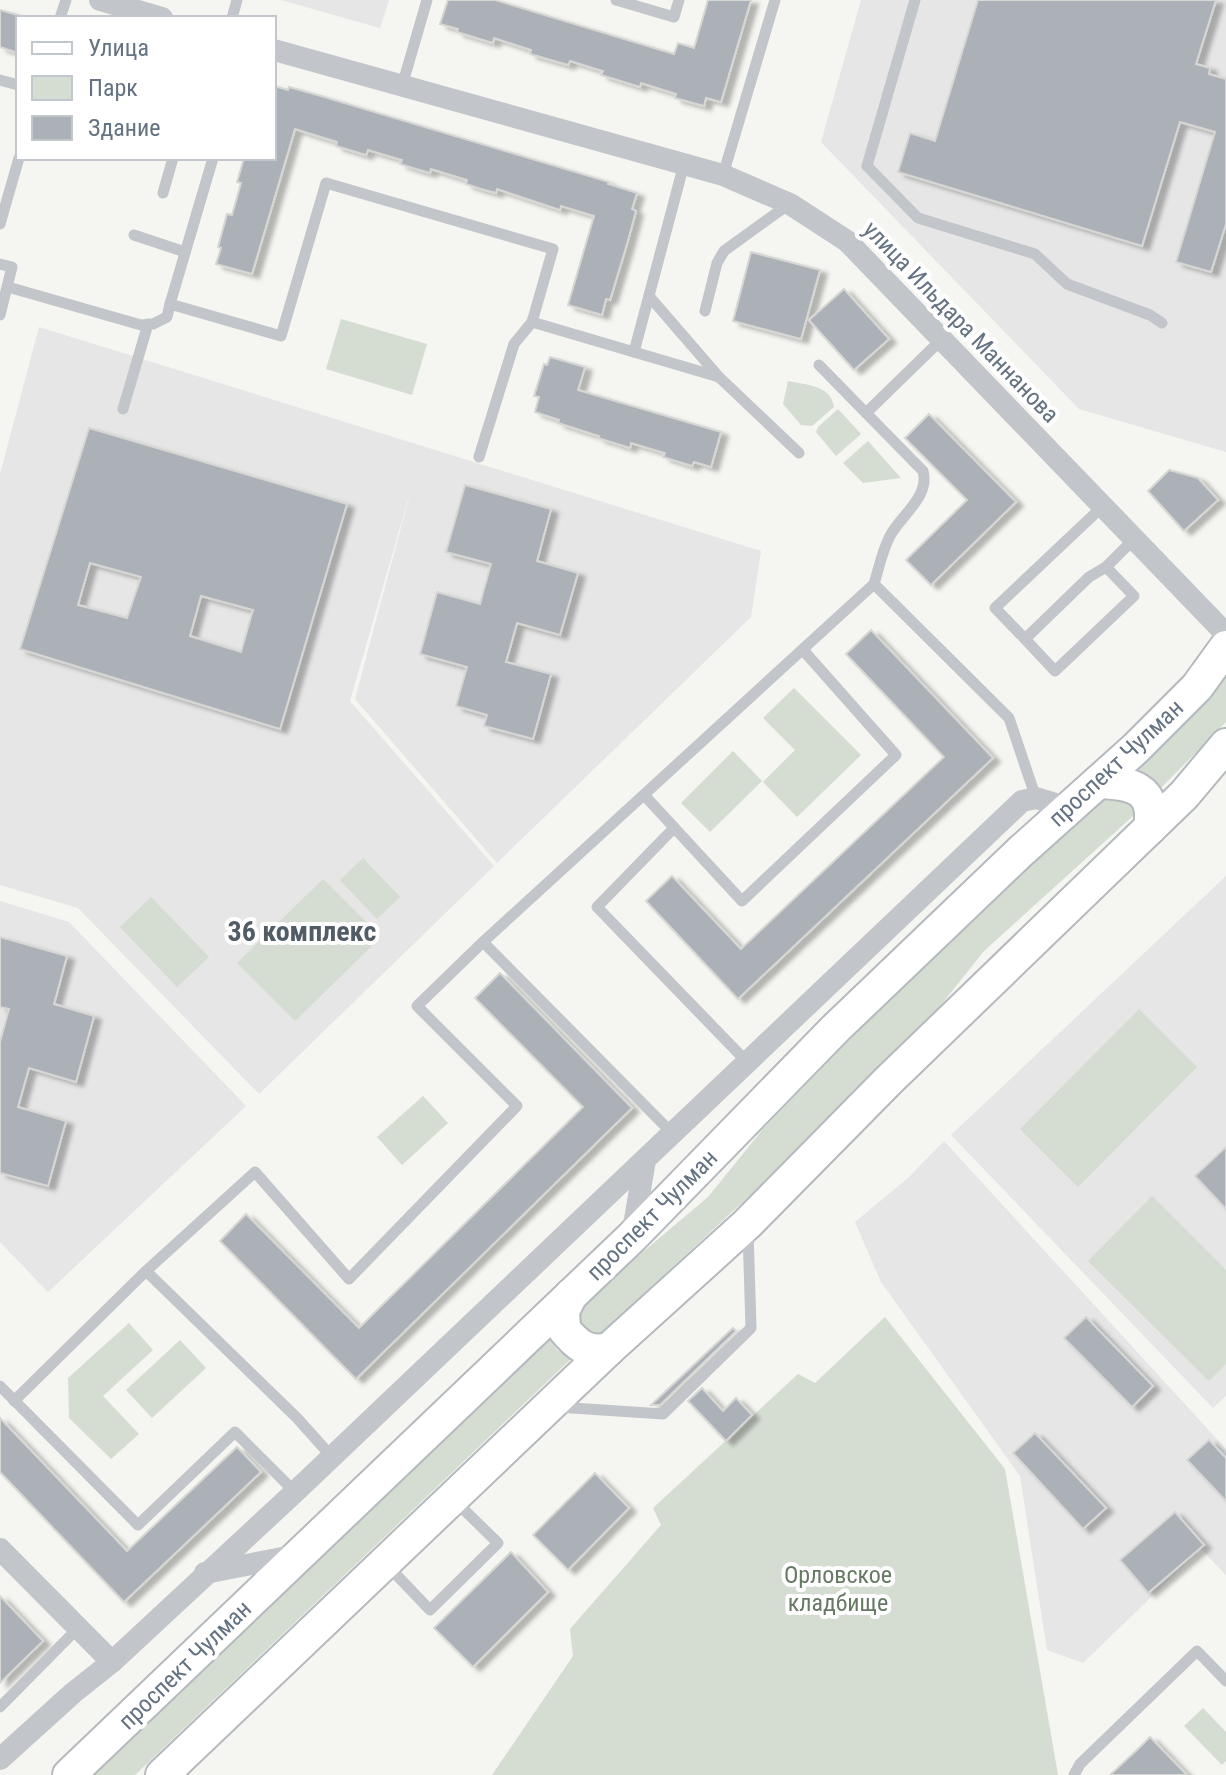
<svg xmlns="http://www.w3.org/2000/svg" width="1226" height="1775" viewBox="0 0 1226 1775" font-family="'Roboto Condensed',sans-serif">
<defs>
<filter id="shadow"><feDropShadow dx="7" dy="4" stdDeviation="2" flood-color="#0004"/></filter>
</defs>
<rect width="100%" height="100%" fill="#f5f5f1"/>
<g fill="#e5e6e5">
<polygon points="281,0 389,0 380,28"/>
<polygon points="861,0 1226,0 1226,452 1079,409 821,142"/>
<polygon points="39,327 761,551 751,617 497,863 355,699 414,479 350,701 494,866 259,1094 78,908 0,885 0,474"/>
<polygon points="1226,876 1226,1396 1213,1408 951,1135"/>
<polygon points="0,901 69,922 246,1106 48,1292 0,1242"/>
<polygon points="944,1141 1226,1449 1226,1575 1201,1549 1083,1663 1047,1650 1020,1476 881,1282 855,1222 908,1178"/>
</g>
<g fill="#d5dcd2">
<polygon points="341,319 427,344 412,395 326,369"/>
<path d="M788,381c18,4 43,4 46,26l-22,19 -11,-1 -18,-21z"/>
<polygon points="838,409 861,434 836,456 816,432 818,427"/>
<polygon points="868,441 901,478 863,483 843,463"/>
<polygon points="1226,670 1226,722 1154,795 1145,775 1135,768"/>
<polygon points="794,688 861,755 797,817 763,782 795,750 763,718"/>
<polygon points="733,751 762,781 710,832 681,803"/>
<polygon points="1105,794 1116,794 1135,806 1133,816 984,951 937,1010 875,1069 759,1187 600,1334 587,1336 580,1333 573,1311 708,1197 763,1129 848,1041"/>
<polygon points="363,858 400,897 377,919 340,880"/>
<polygon points="323,879 381,937 295,1021 237,963"/>
<polygon points="151,897 209,957 177,987 120,927"/>
<polygon points="1139,1009 1197,1067 1078,1187 1020,1129"/>
<polygon points="423,1096 448,1123 402,1165 377,1137"/>
<polygon points="1152,1196 1226,1270 1226,1364 1209,1381 1088,1261"/>
<polygon points="885,1317 1005,1469 1058,1775 492,1775 573,1656 570,1629 661,1525 653,1508 798,1374 815,1383"/>
<polygon points="129,1323 153,1350 103,1396 139,1434 111,1459 69,1418 68,1378"/>
<polygon points="549,1336 557,1350 573,1357 135,1775 84,1775"/>
<polygon points="180,1340 206,1368 152,1418 126,1390"/>
<polygon points="1203,1708 1226,1732 1226,1761 1222,1765 1184,1726"/>
</g>
<g fill="#abb1b7" stroke="#d6d6d4" stroke-width="2" fill-rule="evenodd" filter="url(#shadow)">
<polygon points="448,0 495,0 674,54 678,43 694,48 708,0 751,0 721,102 706,98 704,106 675,98 676,94 641,83 640,87 601,75 603,71 570,61 568,65 530,54 531,50 494,38 493,43 457,32 458,29 440,24"/>
<polygon points="978,0 1216,0 1196,64 1210,68 1209,74 1226,79 1226,224 1211,272 1176,262 1215,132 1180,122 1142,246 898,172 910,133 935,141"/>
<polygon points="0,10 18,15 18,53 0,47"/>
<polygon points="274,86 288,90 289,87 321,96 609,182 608,184 637,193 632,209 636,211 627,244 610,300 606,299 602,315 568,305 594,216 561,206 560,210 497,189 496,193 481,189 466,184 467,180 431,169 430,173 416,169 400,164 402,160 368,150 366,155 336,146 337,142 295,129 252,274 216,264 221,248 218,247 227,214 232,215 241,183 237,182 244,158 274,158"/>
<polygon points="751,252 820,270 801,339 733,321"/>
<polygon points="844,289 889,339 854,370 809,320"/>
<polygon points="550,357 585,367 578,390 721,432 711,467 694,462 692,466 663,457 665,453 631,443 630,448 598,438 599,436 558,423 559,420 535,412 539,397 534,396 544,364 547,365"/>
<polygon points="929,414 1016,502 931,585 906,560 967,500 905,438"/>
<path d="M89,428l258,76 -67,225 -260,-80zM90,563l51,14 -14,41 -49,-13zM201,596l52,14 -12,42 -51,-16z"/>
<polygon points="1169,470 1198,478 1218,500 1184,531 1148,491"/>
<polygon points="465,485 551,509 537,561 578,573 560,635 517,623 506,662 551,674 533,739 484,726 487,715 456,706 467,667 420,654 437,592 480,604 491,564 446,552"/>
<polygon points="871,630 993,758 738,999 646,901 672,876 741,949 944,757 846,654"/>
<polygon points="0,937 67,956 54,1004 94,1016 76,1082 29,1068 18,1107 66,1121 48,1186 0,1173 0,1042 9,1009 0,1007"/>
<polygon points="500,973 632,1108 356,1379 220,1241 246,1214 359,1328 583,1107 475,998"/>
<polygon points="1226,1147 1226,1209 1195,1176"/>
<polygon points="1086,1317 1153,1386 1132,1407 1064,1338"/>
<polygon points="733,1328 736,1331 660,1405 651,1405"/>
<polygon points="702,1388 723,1411 736,1398 752,1415 726,1441 688,1401"/>
<polygon points="0,1418 127,1551 237,1447 261,1472 124,1602 0,1472"/>
<polygon points="1035,1433 1106,1508 1083,1529 1013,1453"/>
<polygon points="1209,1440 1226,1458 1226,1501 1187,1460"/>
<polygon points="595,1473 629,1508 568,1570 533,1535"/>
<polygon points="1175,1512 1204,1545 1148,1593 1120,1560"/>
<polygon points="511,1552 548,1592 473,1667 434,1628"/>
<polygon points="0,1596 43,1641 0,1683"/>
<polygon points="1150,1737 1187,1775 1110,1775 1137,1750"/>
</g>
<g fill="none" stroke-linecap="round" stroke-linejoin="round">
<defs>
<g id="secondary">
<path d="M1098,782c32,1 59,5 52,46"/>
<path d="M571,1295l-8,16 1,18c12,15 24,26 45,20"/>
<polyline points="69,1775 632,1237 836,1028 1020,852 1135,749 1197,687 1226,647"/>
<polyline points="162,1775 609,1349 747,1224 888,1081 1184,795 1226,745"/>
</g>
</defs>
<use href="#secondary" stroke="#b4b9be" stroke-width="36"/>
<g stroke="#c2c5c9" stroke-width="11">
<polyline points="616,0 674,17 679,0"/>
<polyline points="915,0 867,166 918,218 1035,254 1067,284 1150,315 1162,323"/>
<polyline points="60,18 66,0"/>
<polyline points="232,18 237,0"/>
<polyline points="0,80 18,85"/>
<polyline points="402,86 427,0"/>
<polyline points="213,158 170,304 281,336 326,183 553,249 532,322 719,377"/>
<polyline points="723,175 775,0"/>
<polyline points="163,193 173,158"/>
<polyline points="0,224 19,158"/>
<polyline points="134,235 185,252"/>
<polyline points="0,264 12,267 0,315"/>
<polyline points="8,287 141,325 153,324 167,317 170,304"/>
<polyline points="649,296 719,377 799,453"/>
<polyline points="705,311 717,263 724,251 789,204"/>
<polyline points="634,352 684,164"/>
<polyline points="819,365 866,413"/>
<polyline points="123,409 148,324"/>
<polyline points="479,457 514,344 532,322"/>
<polyline points="1103,506 995,608 1025,639 1089,577 1106,567 1134,539"/>
<path d="M874,584c5,-16 8,-33 16,-48 11,-21 40,-39 33,-65l-57,-58 76,-74"/>
<polyline points="1025,639 1055,671 1134,596 1106,567"/>
<polyline points="645,796 742,901 896,755 803,650"/>
<polyline points="674,828 597,907 747,1062"/>
<polyline points="483,942 874,584 1009,718 1036,798"/>
<polyline points="146,1271 297,1418 332,1457"/>
<polyline points="0,1386 138,1525 235,1432 295,1492"/>
<polyline points="14,1401 146,1271 255,1172 349,1279 517,1106 417,1006 483,942 672,1133"/>
<polyline points="557,1407 663,1414 751,1328 748,1231"/>
<polyline points="385,1563 430,1610 498,1543 453,1499"/>
<polyline points="0,1707 78,1628"/>
<polyline points="1074,1775 1080,1764 1197,1651 1226,1681"/>
</g>
<g stroke="#c2c5c9" stroke-width="22">
<polyline points="100,0 162,18"/>
<polyline points="274,50 723,175 790,204 847,241 1226,634"/>
<polyline points="632,1237 645,1160"/>
<polyline points="0,1549 112,1662"/>
<polyline points="205,1573 298,1555"/>
<polyline points="0,1759 73,1693 112,1662 295,1492 1022,801 1036,798 1069,808"/>
</g>
<use href="#secondary" stroke="#fff" stroke-width="32"/>
</g>
<g text-anchor="middle" dominant-baseline="central" stroke-width="8" stroke-linejoin="round" paint-order="stroke">
<g font-size="24" fill="#647282" stroke="#fff">
<text transform="translate(961 322) rotate(46)">улица Ильдара Маннанова</text>
<text transform="translate(1116 763) rotate(-43)">проспект Чулман</text>
<text transform="translate(652 1215) rotate(-45)">проспект Чулман</text>
<text transform="translate(185 1665) rotate(-44)">проспект Чулман</text>
</g>
<g font-size="24" fill="#657963" stroke="#fff">
<text x="838" y="1575">Орловское<tspan x="838" dy="28">кладбище</tspan></text>
</g>
<g font-size="28" font-weight="bold" fill="#525c67" stroke="#fff">
<text x="302" y="931">36 комплекс</text>
</g>
</g>
<rect x="16" y="16" width="260" height="144" fill="#ffffff" stroke="#c1c7cd" stroke-width="2"/>
<rect x="32" y="42" width="40" height="12" fill="#ffffff" stroke="#c1c7cd" stroke-width="2"/>
<text x="88" y="56" font-size="24" fill="#647282">Улица</text>
<rect x="32" y="76" width="40" height="24" fill="#d5dcd2" stroke="#c1c7cd" stroke-width="2"/>
<text x="88" y="96" font-size="24" fill="#647282">Парк</text>
<rect x="32" y="116" width="40" height="24" fill="#abb1b7" stroke="#c1c7cd" stroke-width="2"/>
<text x="88" y="136" font-size="24" fill="#647282">Здание</text>
</svg>
